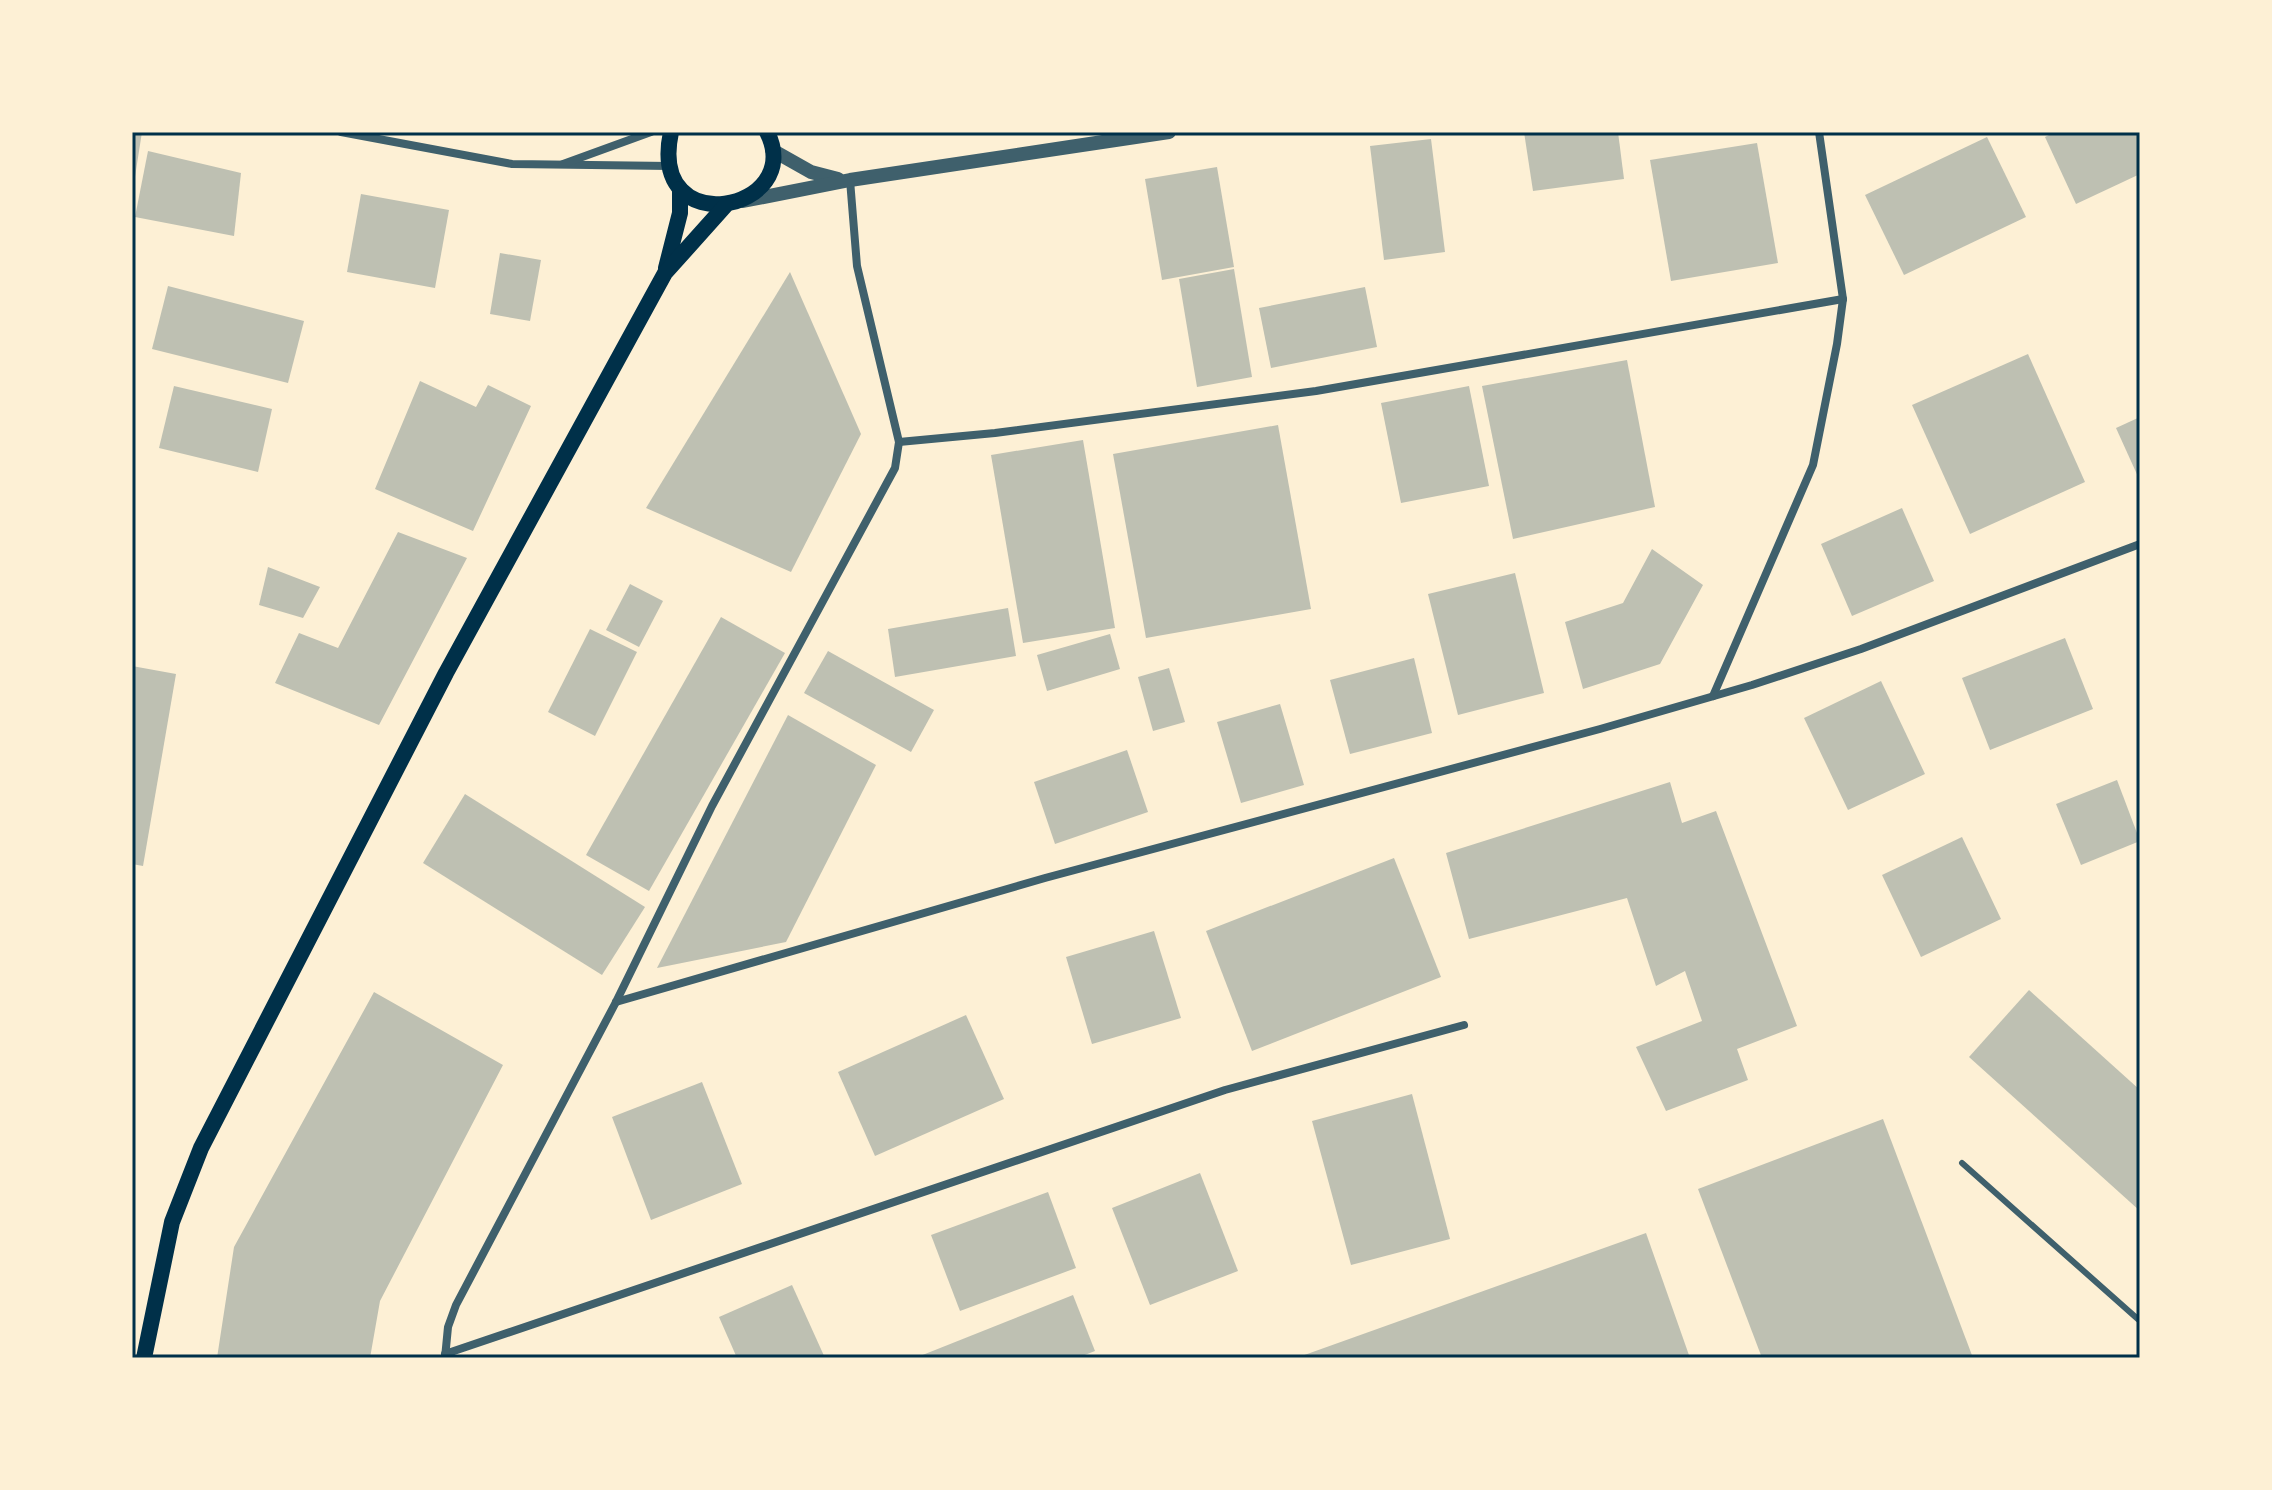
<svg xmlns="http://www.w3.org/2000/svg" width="2272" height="1490" viewBox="0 0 2272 1490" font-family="Quicksand,sans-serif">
<rect width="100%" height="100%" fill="#fdf0d5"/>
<g fill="#bec0b2">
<polygon points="132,132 142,132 134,183 132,183"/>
<polygon points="1524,132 1618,132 1624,179 1533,191"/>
<polygon points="2055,132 2140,132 2140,174 2076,204 2045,137"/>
<polygon points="1987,137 2026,217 1904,275 1865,195"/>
<polygon points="1431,139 1445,252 1384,260 1370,146"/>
<polygon points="1757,143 1778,263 1671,281 1650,160"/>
<polygon points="148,151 241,173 234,236 135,217"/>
<polygon points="1217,167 1234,267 1162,280 1145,179"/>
<polygon points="361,194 449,210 435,288 347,272"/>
<polygon points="500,253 541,260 530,321 490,314"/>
<polygon points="1234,269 1252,377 1197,387 1179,279"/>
<polygon points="790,272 861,434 791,572 646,508"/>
<polygon points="168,286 304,321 288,383 152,349"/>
<polygon points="1365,287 1377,347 1271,368 1259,308"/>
<polygon points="2028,354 2085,482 1970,534 1912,405"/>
<polygon points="1627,360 1655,507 1513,539 1482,386"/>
<polygon points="420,381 476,407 488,385 531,406 473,531 375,489"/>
<polygon points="174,386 272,409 258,472 159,448"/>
<polygon points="1469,386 1489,486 1401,503 1381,403"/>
<polygon points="2140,417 2140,481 2116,428"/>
<polygon points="1278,425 1311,609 1146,638 1113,454"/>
<polygon points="1083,440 1115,628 1023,643 991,455"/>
<polygon points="1902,508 1934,581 1852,616 1821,544"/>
<polygon points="398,532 467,558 379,725 275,683 299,633 338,648"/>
<polygon points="1652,549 1703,585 1660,664 1583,689 1565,622 1623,603"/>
<polygon points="268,567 320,587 303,618 259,605"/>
<polygon points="1515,573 1544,693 1458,715 1428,594"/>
<polygon points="630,584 663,601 639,647 606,630"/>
<polygon points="1008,608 1016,656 895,677 888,629"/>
<polygon points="721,617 785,653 649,891 586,855"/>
<polygon points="590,629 637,652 595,736 548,712"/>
<polygon points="1110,634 1120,669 1047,691 1037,655"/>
<polygon points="2065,638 2093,709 1990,750 1962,678"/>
<polygon points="828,651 934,710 911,752 804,693"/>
<polygon points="1414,658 1432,733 1350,754 1330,680"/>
<polygon points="132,666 176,674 143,866 132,864"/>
<polygon points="1169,668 1185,722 1153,731 1138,677"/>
<polygon points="1881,681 1925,774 1848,810 1804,718"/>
<polygon points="1280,704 1304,785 1241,803 1217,722"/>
<polygon points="788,715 876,765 786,942 657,968"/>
<polygon points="1127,750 1148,812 1055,844 1034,782"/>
<polygon points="2117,780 2140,841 2081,865 2056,804"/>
<polygon points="1670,782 1682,823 1716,811 1797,1026 1737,1049 1748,1080 1666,1111 1636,1047 1702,1021 1685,971 1656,986 1627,898 1469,939 1446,853"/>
<polygon points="465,794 645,907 602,975 423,863"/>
<polygon points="1962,837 2001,919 1921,957 1882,875"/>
<polygon points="1394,858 1441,977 1252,1051 1206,931"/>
<polygon points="1154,931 1181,1018 1092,1044 1066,957"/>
<polygon points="2029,990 2140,1090 2140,1211 1969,1057"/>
<polygon points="374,992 503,1065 380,1301 370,1358 217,1358 234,1247"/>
<polygon points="966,1015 1004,1099 875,1156 838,1072"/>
<polygon points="702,1082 742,1184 651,1220 612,1117"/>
<polygon points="1412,1094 1450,1239 1351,1265 1312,1121"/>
<polygon points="1883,1119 1973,1358 1762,1358 1698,1189"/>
<polygon points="1200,1173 1238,1271 1150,1305 1112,1208"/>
<polygon points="1048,1192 1076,1268 960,1311 931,1235"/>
<polygon points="1646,1233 1690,1358 1296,1358"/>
<polygon points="792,1285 825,1358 737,1358 719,1317"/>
<polygon points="1073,1295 1095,1351 1077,1358 915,1358"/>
</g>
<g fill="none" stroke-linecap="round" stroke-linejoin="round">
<polyline stroke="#3f606c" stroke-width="6" points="1962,1163 2140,1321"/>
<g stroke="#3f606c" stroke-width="8">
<polyline points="341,132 512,164 670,166"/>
<polyline points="563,164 651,132"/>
<polyline points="899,442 995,433 1316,391 1843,299"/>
<polyline points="1713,696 1813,465 1837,344 1843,299 1819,132"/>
<polyline points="616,1002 1045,878 1600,729 1752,685 1861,649 2140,544"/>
<polyline points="445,1354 1225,1090 1464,1025"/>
<polyline points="445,1358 448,1327 456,1305 616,1002 712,806 895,468 899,442 857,266 850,180"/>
</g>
<g stroke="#3f606c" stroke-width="14">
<polyline points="772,150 811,172 838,179"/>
<polyline points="743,201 850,180 1169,132"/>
</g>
<g stroke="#003049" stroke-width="16">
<path d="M671,132c-24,112 136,79 96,0"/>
<polyline points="666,268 680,213 680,189"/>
<polyline points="144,1358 172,1222 201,1148 446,673 665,273 725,206"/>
</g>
</g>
<rect width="2272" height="1490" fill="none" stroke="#fdf0d5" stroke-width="268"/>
<rect x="134" y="134" width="2004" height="1222" fill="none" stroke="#003049" stroke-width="3"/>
</svg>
